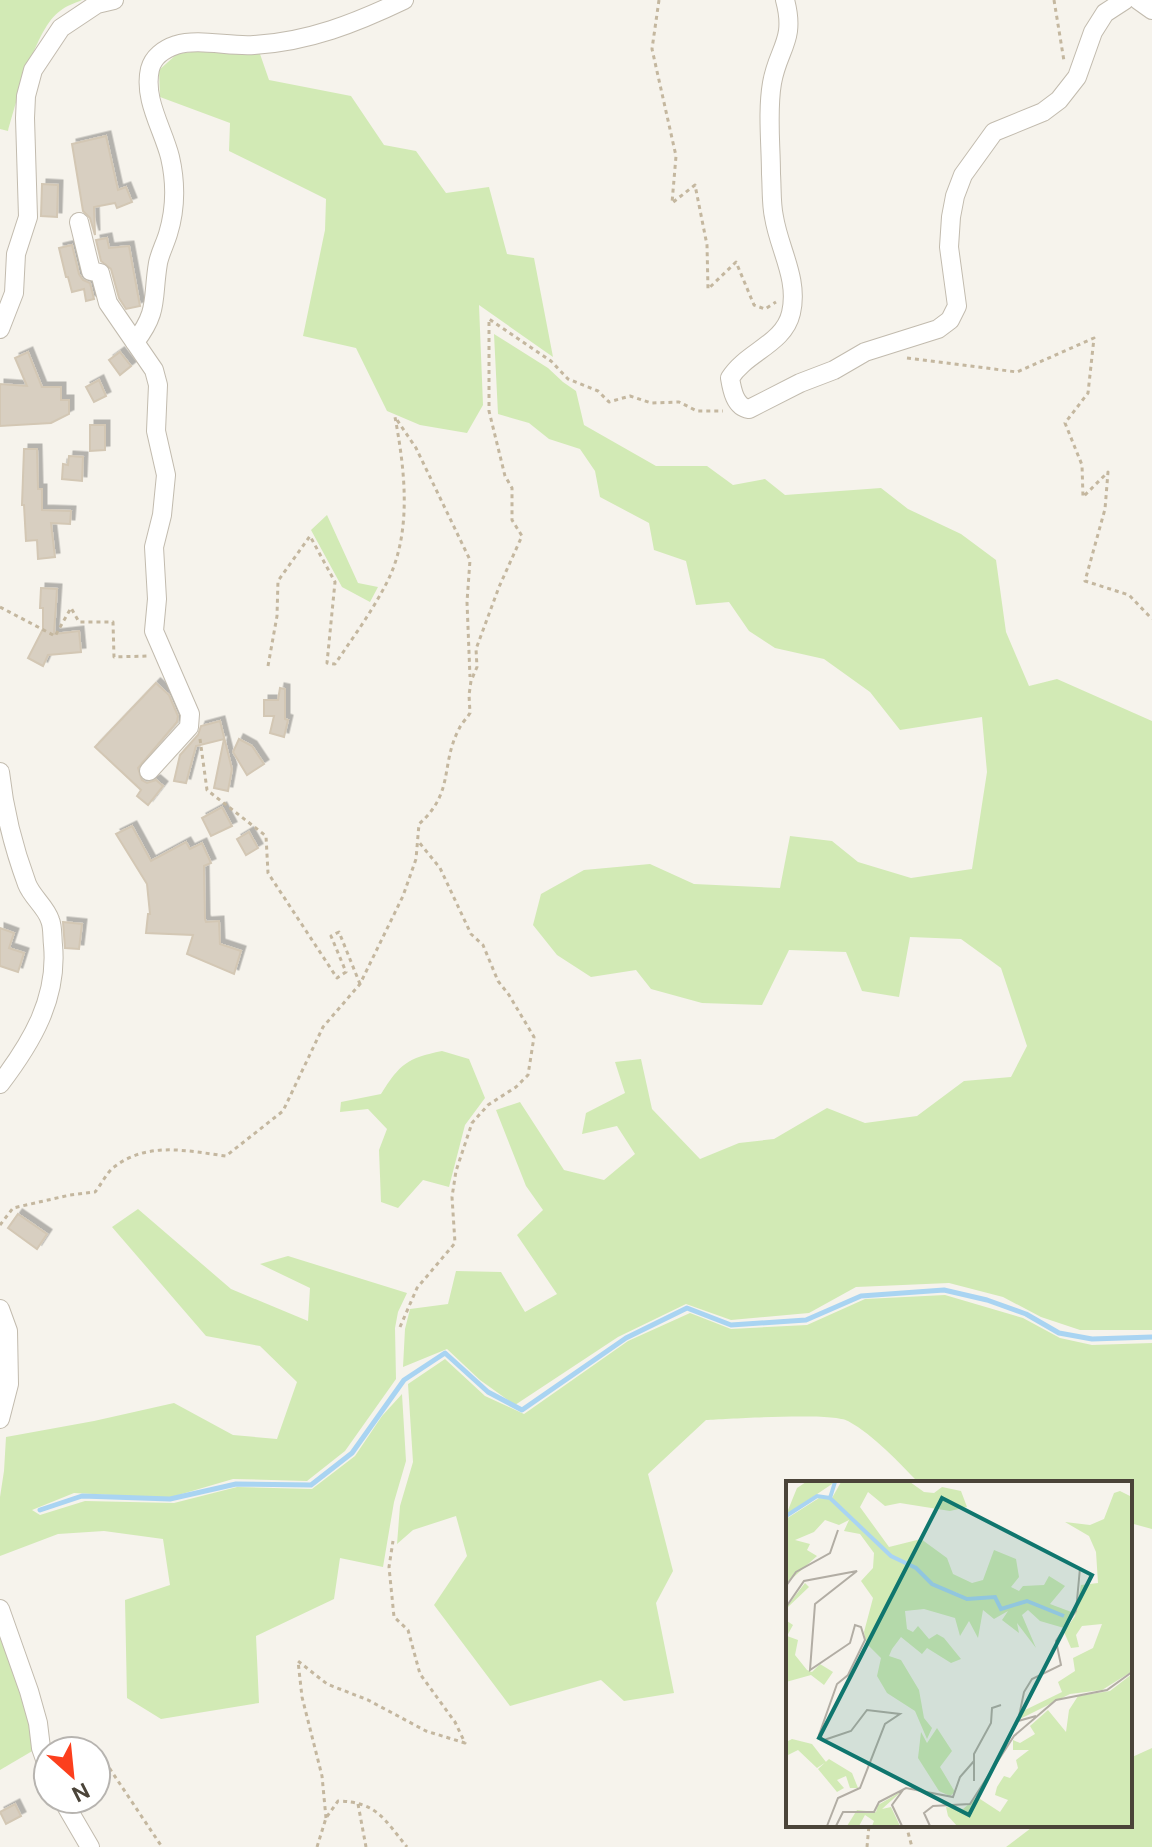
<svg xmlns="http://www.w3.org/2000/svg" width="1152" height="1847" viewBox="0 0 1152 1847" font-family="'DM Sans',sans-serif">
<defs>
<filter id="shadow"><feDropShadow dx="4.5" dy="-4.5" stdDeviation="0" flood-color="#0004"/></filter>
</defs>
<rect width="100%" height="100%" fill="#f6f3ec"/>
<g fill="#d2eab5">
<path d="M0,0h82c-7,3 -16,6 -22,11 -24,16 -44,92 -52,120l-8,-2z"/>
<polygon points="199,51 260,54 269,80 351,96 384,145 416,151 446,193 489,187 507,254 534,258 553,357 479,305 483,405 467,433 420,425 387,411 356,348 303,336 325,230 326,199 229,151 230,123 160,97 159,70 177,54"/>
<polygon points="494,334 548,368 563,382 576,391 584,425 656,466 707,466 733,485 765,479 785,495 881,488 908,509 961,534 996,560 1006,632 1029,686 1057,679 1152,721 1152,1330 1080,1330 1041,1317 1003,1297 949,1283 856,1287 809,1313 731,1320 686,1304 618,1337 515,1405 480,1380 447,1349 403,1367 405,1329 410,1309 448,1304 456,1271 501,1272 525,1312 557,1294 517,1235 543,1210 526,1186 496,1110 520,1102 564,1170 604,1180 635,1154 617,1126 582,1134 586,1113 625,1093 615,1062 641,1059 652,1109 700,1159 739,1143 774,1139 827,1108 865,1123 917,1116 964,1081 1011,1077 1027,1046 1001,968 961,939 910,937 899,997 862,991 846,952 789,950 762,1005 702,1003 651,989 636,970 591,977 557,955 533,925 541,894 584,870 650,864 694,884 780,888 790,836 832,841 858,862 911,878 972,869 987,772 982,717 900,730 870,692 824,659 775,648 749,631 729,602 696,605 686,561 654,550 649,523 600,497 595,471 580,449 549,439 529,423 498,414"/>
<polygon points="327,515 358,583 378,587 370,602 342,587 311,530"/>
<path d="M442,1051l27,8 16,39 -20,27 -16,62 -26,-7 -25,28 -17,-6 -2,-52 8,-21 -19,-20 -28,3 1,-10 40,-8c19,-30 26,-36 61,-43z"/>
<polygon points="138,1209 231,1289 308,1321 310,1288 260,1264 288,1256 407,1293 398,1312 395,1328 396,1379 345,1451 307,1481 233,1479 168,1498 74,1493 32,1510 40,1515 85,1501 174,1503 237,1487 312,1489 355,1456 382,1416 402,1394 406,1461 394,1502 383,1567 340,1558 334,1599 256,1636 259,1703 161,1719 127,1698 125,1600 170,1585 163,1539 104,1531 58,1534 0,1556 0,1497 4,1471 6,1437 94,1421 174,1403 233,1435 277,1439 297,1382 260,1346 206,1336 112,1227"/>
<path d="M945,1295l78,23 37,20 32,7 60,-2v186l-22,-6v-40h-211c-21,-21 -44,-47 -71,-62 -16,-9 -118,-2 -142,-1l-58,54 25,97 -17,32 18,90 -50,8 -23,-21 -91,26 -76,-101 33,-49 -11,-40 -43,14 -16,14 3,-38 13,-44 -5,-78 37,-25 40,37 39,18 104,-73 62,-28 41,16 76,-4 58,-26z"/>
<polygon points="0,1638 24,1698 34,1750 0,1770"/>
<polygon points="1152,1748 1152,1847 1006,1847 1035,1825 1130,1825 1130,1758"/>
</g>
<g fill="none" stroke-linecap="round" stroke-linejoin="round">
<polyline stroke="#a9d4f2" stroke-width="5" points="40,1510 82,1496 170,1499 236,1484 311,1485 352,1453 404,1380 445,1353 488,1392 522,1410 626,1338 687,1308 731,1325 806,1320 861,1296 944,1290 987,1300 1026,1314 1059,1333 1092,1339 1152,1337"/>
</g>
<g fill="#d8cfc1" stroke="#d3c7b4" stroke-width="2" filter="url(#shadow)">
<polygon points="106,136 118,190 126,187 132,202 117,208 115,203 94,207 95,235 90,218 83,211 72,144"/>
<polygon points="42,184 58,185 57,217 41,216"/>
<polygon points="107,238 109,248 129,246 140,306 126,309 119,298 111,269 101,261 96,240"/>
<polygon points="72,245 79,274 83,280 90,283 94,299 86,301 84,289 72,292 68,277 66,277 59,248"/>
<polygon points="28,352 42,387 61,387 61,400 69,400 69,414 51,423 0,426 0,384 27,386 15,358"/>
<polygon points="120,352 131,366 120,375 109,360"/>
<polygon points="99,380 106,396 94,402 86,387"/>
<polygon points="90,425 105,425 105,450 90,451"/>
<polygon points="24,449 37,449 38,489 42,489 42,510 71,511 70,524 51,523 55,557 38,559 37,540 26,541 24,505 22,505"/>
<polygon points="69,456 83,457 82,481 62,479 63,464 68,465"/>
<polygon points="41,588 57,589 54,634 79,631 81,652 48,655 43,666 28,658 43,629 43,608 40,608"/>
<polygon points="156,683 169,695 178,716 177,722 138,768 142,780 147,783 156,780 163,786 148,805 137,796 141,790 95,747"/>
<polygon points="280,688 285,689 285,719 288,720 284,737 270,733 274,716 264,716 264,700 278,700"/>
<polygon points="220,721 232,769 228,791 214,788 224,739 196,746 186,783 174,781 180,755 198,735 201,726"/>
<polygon points="239,739 252,746 264,764 247,775 233,752"/>
<polygon points="222,807 232,826 211,836 202,818"/>
<polygon points="132,826 151,861 186,842 190,849 202,843 211,863 204,866 205,919 206,922 219,921 220,944 241,951 234,974 187,954 193,935 146,933 148,914 150,914 147,884 116,834"/>
<polygon points="249,832 258,848 246,855 237,839"/>
<polygon points="63,922 82,924 79,949 65,948"/>
<polygon points="0,928 14,933 9,948 24,953 18,972 0,966"/>
<polygon points="18,1214 47,1234 37,1249 8,1228"/>
<polygon points="15,1804 21,1816 6,1824 0,1812"/>
</g>
<g fill="none" stroke-linecap="round" stroke-linejoin="round">
<defs>
<g id="street">
<path d="M785,0c11,41 -7,48 -13,83 -5,29 -1,62 -1,91 1,14 0,30 3,43 5,32 25,62 17,96 -7,31 -45,39 -61,65 2,12 5,29 19,31l51,-26 34,-13 31,-18 73,-23 12,-9 7,-14 -8,-59 2,-30 4,-21 8,-21 31,-43 49,-20 16,-12 18,-23 16,-45 12,-19 20,-13"/>
<polyline points="1138,0 1152,10"/>
<polyline points="79,222 91,271 100,273 108,303 154,370 158,385 156,431 166,475 162,515 154,547 157,599 154,631 190,714 189,727 149,771"/>
<polyline points="0,329 14,293 16,254 28,217 25,118 26,96 33,70 61,28 97,4 114,0"/>
<path d="M135,342c24,-31 17,-43 23,-79 2,-10 7,-19 10,-29 8,-26 8,-51 2,-77 -7,-28 -27,-58 -20,-88 3,-12 14,-20 26,-24 23,-7 54,2 78,0 54,-3 102,-22 150,-45"/>
<path d="M0,772c4,37 14,77 27,112 5,13 19,23 23,36 3,7 2,17 3,25 5,53 -21,97 -53,139"/>
<polyline points="0,1309 8,1331 9,1384 0,1419"/>
<polyline points="0,1609 29,1691 38,1723 41,1748 48,1768"/>
<polyline points="62,1799 90,1847"/>
</g>
</defs>
<use href="#street" stroke="#c2bbae" stroke-width="20"/>
<g stroke="#c4b79f" stroke-width="3" stroke-dasharray="4 4" stroke-linecap="butt">
<polyline points="659,0 652,49 676,156 672,203 695,185 707,245 708,289 736,262 754,305 765,309 776,302"/>
<polyline points="1054,0 1064,61"/>
<polyline points="907,358 1017,372 1094,338 1088,393 1065,423 1082,465 1083,497 1108,472 1105,509 1085,581 1129,595 1152,619"/>
<polyline points="0,607 55,636 71,608 79,622 113,622 114,657 147,656"/>
<path d="M268,666l9,-50 1,-35 32,-45 25,46 -8,81 8,1c17,-25 36,-51 50,-78 28,-51 20,-115 10,-169l21,31 54,112 -3,42 3,75"/>
<polyline points="200,739 207,790 266,836 268,873 337,978 346,972 331,936 339,932 360,984"/>
<path d="M0,1225l13,-17 57,-13 25,-3c6,-7 12,-20 19,-25 34,-26 73,-16 112,-11l57,-45 40,-84 37,-43 43,-88 13,-37 3,-35c36,-32 21,-59 40,-95 2,-5 8,-11 11,-16l-1,-18 2,-14 6,-14 -1,-18 23,-62 23,-51 -10,-16v-32l-7,-12 -16,-65v-92l62,42 17,18 30,12 11,11 21,-6 21,7 28,-1 18,9h26"/>
<polyline points="400,1327 417,1288 455,1243 452,1197 456,1171 472,1123 488,1105 516,1087 528,1075 534,1037 509,995 498,981 483,945 471,934 440,868 418,841"/>
<polyline points="96,1760 108,1766 162,1847"/>
<polyline points="358,1804 366,1847"/>
<polyline points="326,1818 322,1776 302,1697 298,1661 327,1684 368,1700 426,1731 465,1743 455,1722 420,1674 408,1630 394,1617 389,1567 393,1541"/>
<polyline points="906,1825 912,1847"/>
<path d="M317,1847l9,-29 12,-17c39,1 46,18 69,46"/>
<polyline points="867,1847 869,1825"/>
</g>
<use href="#street" stroke="#fff" stroke-width="18"/>
</g>
<g transform="translate(786 1481)">
<rect width="346" height="346" fill="#f6f3ec"/>
<path d="M20,1h29l-49,33 11,-27zM55,1h69l14,10 10,1 8,-6 19,4 6,16 -17,4 -50,-8 -15,3 -17,-14 -8,15 29,40 32,-8 26,19 6,16 19,9 11,-3 11,-30 22,9 3,18 -8,10 8,4 4,-5 21,-1 5,-9 16,10 -15,18 24,9 -10,15 -24,-7 -12,-11 -6,5 14,33 -19,-25 2,10 -17,-13 6,-9 -14,8 -11,-9 -5,28 -9,-17 -9,15 -5,-18 -31,-9 -19,2 2,18 6,3 5,-6 11,13 8,-5 7,4 17,21 -10,4 -24,-15 -5,6 -21,-17 -9,12 -3,7 12,4 18,30 5,28 8,10 -5,11 -12,-28 -28,-18 -10,-17 4,-18 -15,-15 -2,-11 9,-34 -12,-17 12,-13 1,-15 -14,-19 -16,-3 5,-11 -10,5 -14,-5 -11,12 -19,8 15,4 -3,6 10,6 -31,28v-65l33,-21 12,1 61,59 25,12 14,15 32,10 -31,-11 -15,-17 -25,-11 -60,-58zM334,10l12,6 -1,175 -29,18 -32,4 -50,25 3,-8 39,-19 -4,-10 17,-11 -2,-13 20,-10 9,-24 -20,2 -6,9 3,12 -8,1 -7,-16 11,-16 6,-31 17,-2 -2,-31 -7,-16 -24,-14 25,3 14,-6 10,-26zM19,102l4,4 -21,20 -1,14 6,4 -6,11 11,4 -3,15 12,15 5,2 8,-8 13,8 -9,13 -13,-10 -25,7v-71l2,-6zM346,193v152h-175l-9,-10 -2,-9 17,2 14,-12 23,15 8,-12 -13,-5 2,-8 7,-11 6,2 8,-10 -2,-8 13,-10h-16v-10l7,3 15,-9 -5,-8 18,-16 18,22 3,-22 9,-14 32,-5zM151,247l15,23 -12,16 15,25 -5,4 -11,-5 -21,-33 3,-26 6,11zM6,258l20,5 14,18 -9,6 -19,-18 -12,6v-14zM43,278l23,14 6,15h-8l-4,-12 -9,4 7,8 -7,4 -19,-23zM116,310l-20,18 9,-2 9,19h-28l2,-5 -9,-6 -6,11h-12l10,-16 19,2 2,-7z" fill="#d2eab5"/>
<path fill="none" stroke="#a9d4f2" stroke-width="4" d="M44,17l61,58 25,12 16,16 35,15 28,-2 6,12 26,-8 37,15M0,35l31,-20 13,2 5,-16"/>
<path fill="none" stroke="#b2ada4" stroke-width="2" d="M0,105l10,-14 34,-19 8,-23M0,126l18,-26 53,-10 -42,33 -5,66 40,-27 5,-18 6,2 4,13 -17,35 -11,9 -18,51 5,5 27,-9 16,-21 33,4 -15,10 -25,64 -22,10 -11,28M250,235l-18,5 6,-29 8,-13 29,-14 -5,-24 20,-30 4,-43M188,300v-27l17,-31 1,-15 9,-3M50,345l7,-14h31l5,-10 27,-14 47,9 7,-20 14,-16M116,345l-10,-21 11,-15M144,345l-6,-13 9,-7 37,-2 44,-68 42,-36 51,-10 25,-18"/>
<path fill="#0f766e" fill-opacity="0.15" stroke="#0f766e" stroke-width="4" d="M156,17l150,77 -123,240 -150,-77z"/>
<rect width="346" height="346" fill="none" stroke="#4b4439" stroke-width="4"/>
</g>
<g transform="translate(72 1775) rotate(153)"><circle r="38" fill="#ffffff" stroke="#b7b4b0" stroke-width="2"/>
<path d="M0-6L14 30L0 20L-14 30Z" fill="#fc3f1d"/>
<text y="-12" font-size="22" font-weight="bold" text-anchor="middle" fill="#4b4439">N</text>
</g>
</svg>
